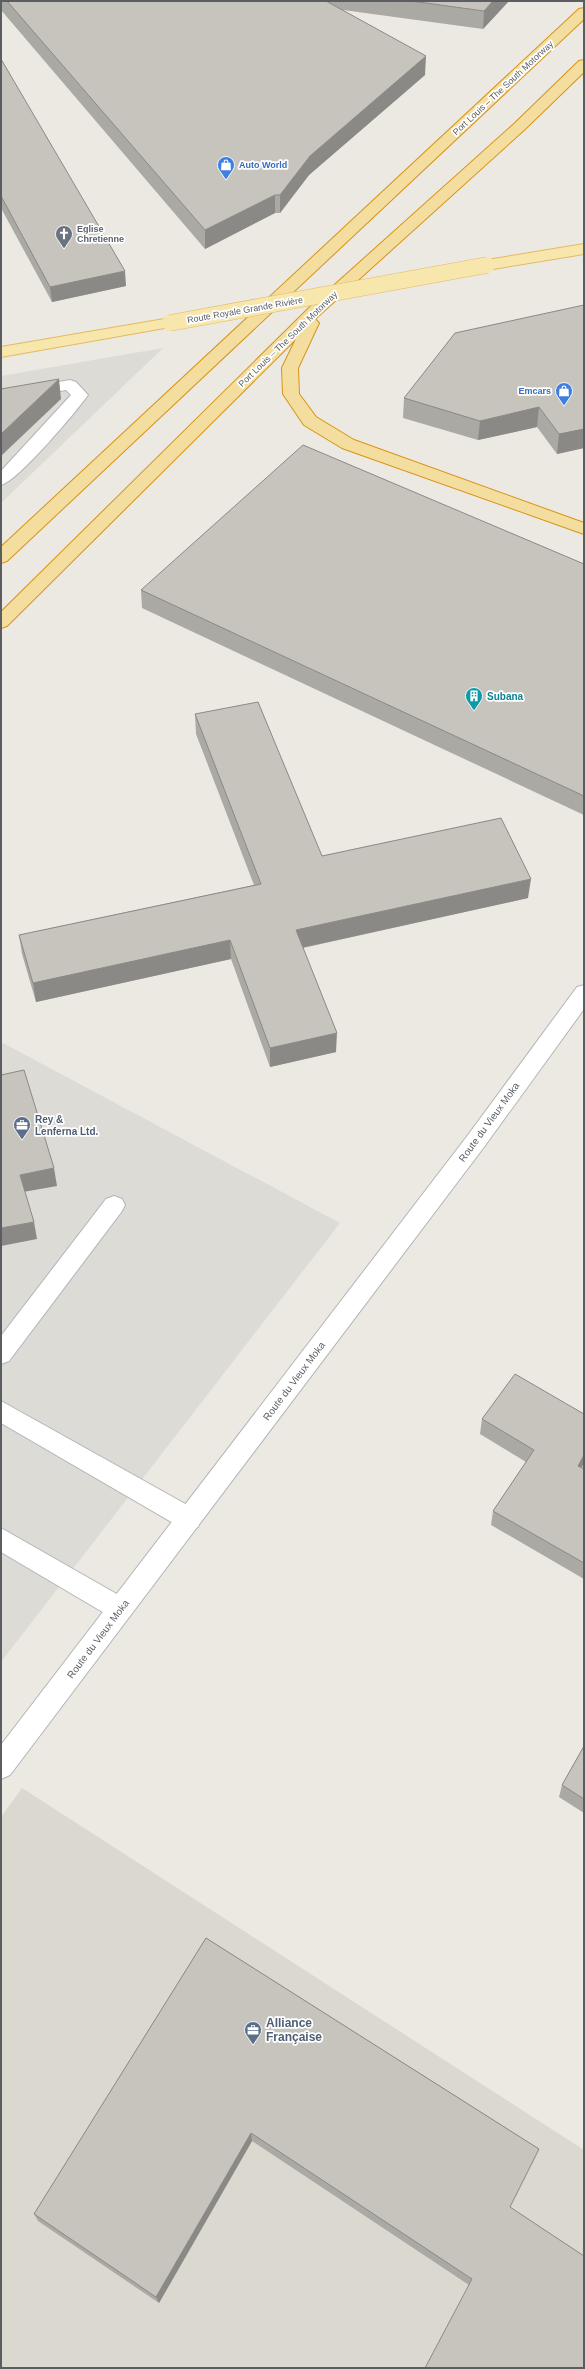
<svg xmlns="http://www.w3.org/2000/svg" width="585" height="2369" viewBox="0 0 585 2369" font-family="Arial,sans-serif">
<rect width="100%" height="100%" fill="#ece9e2"/>
<g fill="#dddbd6">
<polygon points="163,348 1,503 1,376"/>
<polygon points="1,1042 340,1223 1,1662"/>
</g>
<polygon fill="#dbd8d0" points="22,1788 584,2150 584,2368 1,2368 1,1817"/>
<g fill="none" stroke-linecap="round" stroke-linejoin="round">
<defs>
<g id="service">
<path d="M70,380l6,2 12,13c-12,17 -70,86 -87,90v-14l70,-76 -5,-5 -65,12v-10z"/>
<polygon points="114,1196 122,1199 125,1205 122,1211 9,1361 1,1364 1,1336 106,1199"/>
<polygon points="1,1401 198,1511 201,1519 198,1527 189,1530 180,1527 1,1423"/>
<polygon points="1,1528 129,1601 133,1609 129,1617 120,1621 111,1617 1,1552"/>
</g>
<polygon id="secondary" points="584,985 584,1009 484,1147 10,1775 1,1779 1,1745 468,1135 577,987"/>
<g id="primary">
<polygon points="584,244 584,254 487,270 479,265 487,260"/>
<polygon points="170,318 176,320 178,323 176,326 1,357 1,347"/>
</g>
<g id="trunk">
<polygon points="584,8 584,19 7,561 1,563 1,547 579,9"/>
<polygon points="584,60 584,72 524,130 315,319 319,323 298,368 299,394 316,417 354,440 584,523 584,534 342,448 304,425 283,394 282,368 296,339 7,626 1,628 1,612 311,306 514,124 579,61"/>
</g>
</defs>
<use href="#service" stroke="#b2b4b8" stroke-width="2"/>
<use href="#secondary" stroke="#b1b5b8" stroke-width="2"/>
<use href="#primary" stroke="#e3ba63" stroke-width="2"/>
<use href="#trunk" stroke="#d89316" stroke-width="2"/>
<use href="#service" fill="#fff" fill-rule="evenodd"/>
<use href="#secondary" fill="#fff" fill-rule="evenodd"/>
<use href="#primary" fill="#f7e7ac" fill-rule="evenodd"/>
<use href="#trunk" fill="#f4de9f" fill-rule="evenodd"/>
<defs>
<polyline id="primary-bridge" points="170,323 487,265"/>
</defs>
<use href="#primary-bridge" stroke="#e3ba63" stroke-width="17" stroke-linecap="butt"/>
<use href="#primary-bridge" stroke="#f7e7ac" stroke-width="16"/>
</g>
<g fill="#aba9a3">
<polygon points="1,1 509,1 483,29 343,10 425,75 309,175 280,213 275,213 205,249 1,10"/>
<polygon points="1,59 126,286 52,302 1,208"/>
<polygon points="584,305 584,448 557,454 537,427 478,440 403,418 404,398"/>
<polygon points="584,564 584,815 142,608 141,590"/>
<polygon points="195,714 322,856 528,898 303,948 336,1052 270,1067 231,959 36,1002 22,954 19,935 254,885 196,734"/>
<polygon points="584,1414 584,1463 582,1467 584,1469 584,1579 491,1525 493,1511 526,1462 480,1434 482,1419"/>
<polygon points="584,1746 584,1813 559,1797 562,1785"/>
<polygon points="206,1938 539,2149 469,2285 252,2141 159,2303 38,2221 34,2214"/>
</g>
<g fill="#8b8985">
<polygon points="493,1 509,1 483,29 484,11"/>
<polygon points="426,56 425,75 309,175 280,213 280,195 310,156"/>
<polygon points="275,195 275,213 205,249 205,230"/>
<polygon points="125,271 126,286 52,302 50,287"/>
<polygon points="59,379 61,399 1,456 1,434"/>
<polygon points="539,407 537,427 478,440 480,421"/>
<polygon points="584,429 584,448 557,454 559,434"/>
<polygon points="531,879 528,898 296,949 296,930"/>
<polygon points="230,940 231,959 36,1002 33,983"/>
<polygon points="337,1033 336,1052 270,1067 270,1048"/>
<polygon points="54,1168 57,1186 23,1192 20,1175"/>
<polygon points="34,1222 37,1239 1,1246 1,1228"/>
<polygon points="584,1455 584,1463 575,1480 578,1466"/>
<polygon points="251,2133 252,2141 159,2303 156,2297"/>
</g>
<g fill="#c7c4be" stroke="#8b8985">
<polygon points="7,1 326,1 426,56 310,156 280,195 275,195 205,230"/>
<polygon points="411,1 493,1 484,11"/>
<polygon points="1,59 125,271 50,287 1,196"/>
<polygon points="584,305 584,429 559,434 539,407 480,421 404,398 455,333"/>
<polygon points="59,379 1,434 1,389"/>
<polygon points="303,445 584,564 584,796 141,590"/>
<polygon points="258,702 322,856 501,818 531,879 296,930 337,1033 270,1048 230,940 33,983 19,935 261,884 195,714"/>
<polygon points="24,1070 54,1168 20,1175 34,1222 1,1228 1,1075"/>
<polygon points="515,1374 584,1414 584,1455 578,1466 584,1469 584,1563 493,1511 534,1450 482,1419"/>
<polygon points="584,1746 584,1799 562,1785"/>
<polygon points="206,1938 539,2149 510,2207 584,2256 584,2368 425,2368 472,2279 251,2133 156,2297 34,2214"/>
</g>
<defs>
<symbol id="shop-pin" viewBox="-11 -11 22 30"><path d="M0 17L-7.5 6A9.5 9.5 0 1 1 7.5 6Z" fill="#3f7fe0" stroke="#fff"/><path d="M-5-2.5h2.3a2.7 3.5 0 0 1 5.4 0H5L5.5 6h-11ZM-1.5-2.5h3a1.5 2.3 0 0 0-3 0Z" fill="#fff"/></symbol>
<symbol id="church-pin" viewBox="-11 -11 22 30"><path d="M0 17L-7.5 6A9.5 9.5 0 1 1 7.5 6Z" fill="#6b7280" stroke="#fff"/><path d="M-1.2-6h2.4v3.5h3.3v2.4h-3.3V6h-2.4V-.1h-3.3v-2.4h3.3Z" fill="#fff"/></symbol>
<symbol id="building-pin" viewBox="-11 -11 22 30"><path d="M0 17L-7.5 6A9.5 9.5 0 1 1 7.5 6Z" fill="#0f9aa8" stroke="#fff"/><path d="M-4-6H4V6H1V3H-1V6H-4ZM-2.5-4.3h1.7v1.8h-1.7ZM.8-4.3h1.7v1.8H.8ZM-2.5-1h1.7V.8h-1.7ZM.8-1h1.7V.8H.8Z" fill="#fff"/></symbol>
<symbol id="office-pin" viewBox="-11 -11 22 30"><path d="M0 17L-7.5 6A9.5 9.5 0 1 1 7.5 6Z" fill="#5c6f8a" stroke="#fff"/><path d="M-6-3h4V-5.5h4V-3h4V5H-6ZM-1-4.5V-3h2v-1.5ZM-6 0V1H6V0Z" fill="#fff"/></symbol>
</defs>
<g fill-rule="evenodd">
<use href="#shop-pin" x="216" y="155" width="20" height="27"/>
<use href="#church-pin" x="54" y="224" width="20" height="27"/>
<use href="#shop-pin" x="554" y="381" width="20" height="27"/>
<use href="#building-pin" x="464" y="686" width="20" height="27"/>
<use href="#office-pin" x="12" y="1115" width="20" height="27"/>
<use href="#office-pin" x="243" y="2020" width="20" height="27"/>
</g>
<g text-anchor="middle" dominant-baseline="central" stroke-width="3.5" stroke-linejoin="round" paint-order="stroke">
<g font-size="9" fill="#5a5e61" stroke="#fff">
<text transform="translate(503 88) rotate(-43)">Port Louis – The South Motorway</text>
<text transform="translate(245 310) rotate(-10)">Route Royale Grande Rivière</text>
<text transform="translate(288 339) rotate(-44)">Port Louis – The South Motorway</text>
</g>
<g font-size="9" font-weight="bold" fill="#366cbe" stroke="#fff" text-anchor="start">
<text x="239" y="165">Auto World</text>
<text x="551" y="391" text-anchor="end">Emcars</text>
</g>
<g font-size="9" font-weight="bold" fill="#5b616d" stroke="#fff" text-anchor="start">
<text x="77" y="229">Eglise<tspan x="77" dy="10">Chretienne</tspan></text>
</g>
<g font-size="10" font-weight="bold" fill="#0d838f" stroke="#fff" text-anchor="start">
<text x="487" y="696">Subana</text>
</g>
<g font-size="10" font-weight="bold" fill="#4e5e75" stroke="#fff" text-anchor="start">
<text x="35" y="1119">Rey &amp;<tspan x="35" dy="12">Lenferna Ltd.</tspan></text>
</g>
<g font-size="10" fill="#5a5e61" stroke="#fff">
<text transform="translate(489 1122) rotate(-54)">Route du Vieux Moka</text>
<text transform="translate(294 1381) rotate(-53)">Route du Vieux Moka</text>
<text transform="translate(98 1639) rotate(-53)">Route du Vieux Moka</text>
</g>
<g font-size="12" font-weight="bold" fill="#4e5e75" stroke="#fff" text-anchor="start">
<text x="266" y="2023">Alliance<tspan x="266" dy="14">Française</tspan></text>
</g>
</g>
<rect width="585" height="2369" fill="none" stroke="#5a5e61" stroke-width="4"/>
</svg>
